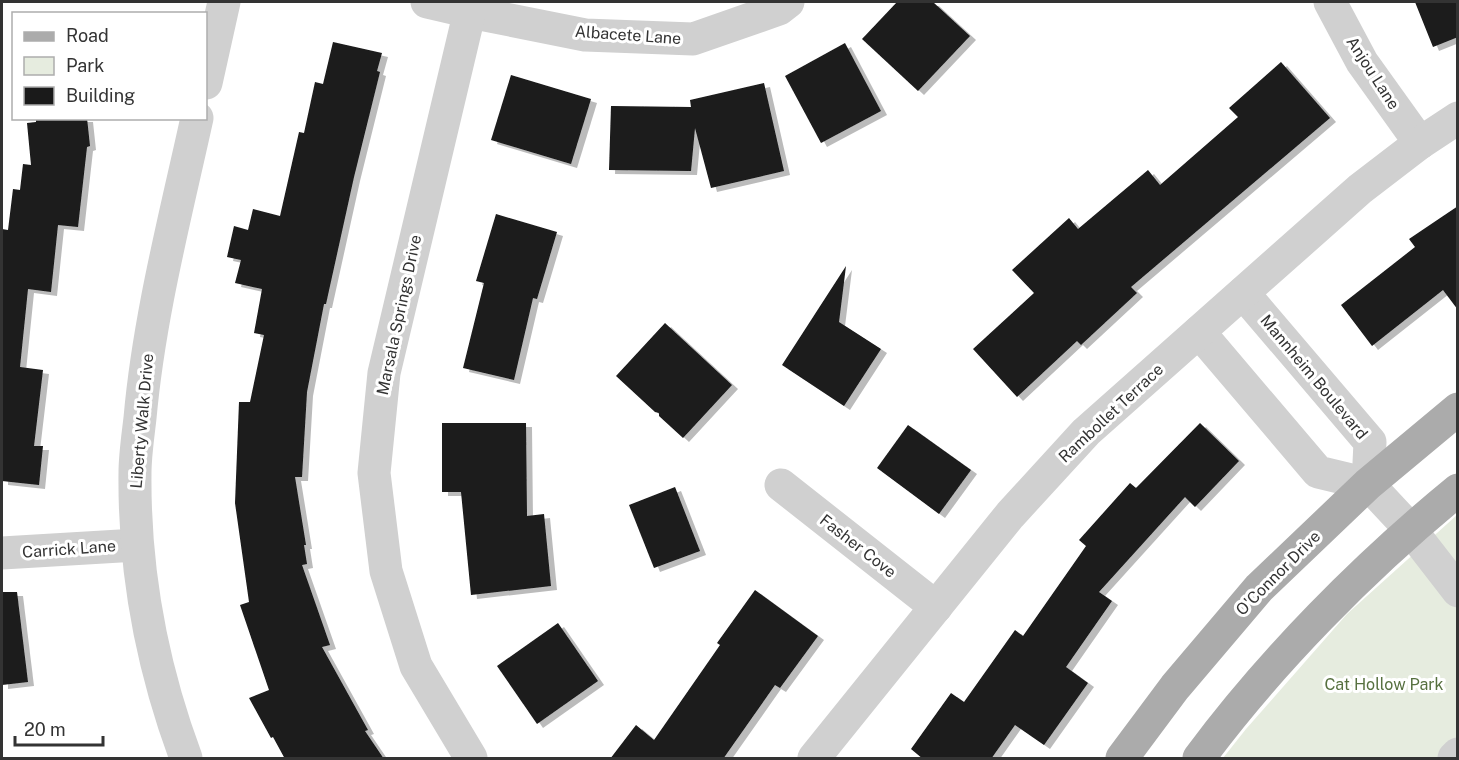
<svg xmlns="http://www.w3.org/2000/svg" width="1459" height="760" viewBox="0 0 1459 760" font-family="'Public Sans',sans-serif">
<defs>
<filter id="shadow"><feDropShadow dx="6" dy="4" stdDeviation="0" flood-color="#0004"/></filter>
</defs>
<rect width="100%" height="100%" fill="#fff"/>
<polygon fill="#e6ecdf" points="1457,515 1457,758 1223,758 1246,729 1347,614"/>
<g fill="#1a1a1a" filter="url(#shadow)">
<polygon points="897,2 933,2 970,36 918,91 862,39"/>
<polygon points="1415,2 1458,2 1458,37 1433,47"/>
<polygon points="333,42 382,53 377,71 380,72 354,177 326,304 324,304 307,392 302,477 295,477 306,545 304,545 307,564 302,565 330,645 322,647 368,730 365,731 384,759 285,759 273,737 271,738 249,698 269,690 240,605 249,602 235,503 239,402 250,402 264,335 254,333 262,289 235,283 241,260 227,257 234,226 248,230 253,209 280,216 299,132 304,133 315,82 323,84"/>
<polygon points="845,43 881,111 821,143 785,76"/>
<polygon points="1281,62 1330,118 1131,287 1137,293 1081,345 1077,341 1017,397 973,349 1034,293 1012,270 1069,218 1078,229 1148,170 1160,185 1238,117 1229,108"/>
<polygon points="511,75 591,99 571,164 491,140"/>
<polygon points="764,83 784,171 711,188 695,128 691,171 609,170 611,106 691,107 690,100"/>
<polygon points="36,118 87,118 90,146 87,147 78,227 58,225 51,292 28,289 20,367 43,370 34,446 43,446 39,485 2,481 2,229 8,230 13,189 20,190 23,164 31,165 27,123 36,122"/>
<polygon points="1458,206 1458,310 1443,290 1372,346 1341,305 1415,247 1409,239"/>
<polygon points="496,214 557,232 537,299 533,298 514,380 463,368 484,283 476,281"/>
<polygon points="846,266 839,322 881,349 844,406 782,365"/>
<polygon points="665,323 732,385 683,438 659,416 659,413 655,412 616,376"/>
<polygon points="442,423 526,423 527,516 544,514 551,586 471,595 461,492 442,492"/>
<polygon points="1200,423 1239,461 1195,507 1185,497 1099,592 1112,601 1066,667 1088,683 1044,745 1015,725 991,759 923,759 911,749 951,693 964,702 1015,630 1023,636 1086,546 1079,540 1130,483 1136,488"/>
<polygon points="908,425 971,470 939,514 877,468"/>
<polygon points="675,487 700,551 654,568 629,505"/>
<polygon points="755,590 818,636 780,688 775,685 723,759 610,759 636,725 654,740 720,645 717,643"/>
<polygon points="2,592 17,592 28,682 2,685"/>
<polygon points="558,623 598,681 537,724 497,666"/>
</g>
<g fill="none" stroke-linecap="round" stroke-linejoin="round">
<g stroke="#d0d0d0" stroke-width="33">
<polyline points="427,2 470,12 585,35 693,39 779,9 788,2"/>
<polyline points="1330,2 1362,62 1420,143"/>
<polyline points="206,83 224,2"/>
<polyline points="1243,293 1370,442 1368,484"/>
<polyline points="1199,332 1318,472 1368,484"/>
<polyline points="1368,484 1410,529 1458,591"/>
<polyline points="781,485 936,607"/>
<polyline points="2,553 137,545"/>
<path d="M186,758c-34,-91 -52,-188 -51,-285 0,-18 3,-37 5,-55 9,-101 35,-200 57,-300"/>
<polyline points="471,758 416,666 386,571 374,473 384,373 472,2"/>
<polyline points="814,758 1010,515 1086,432 1360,189 1420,143 1458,118"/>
<polyline points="1454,758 1458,754"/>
</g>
<g stroke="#ababab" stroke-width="33">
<polyline points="1122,758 1175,687 1259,588 1368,484 1458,409"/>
<path d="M1199,758c71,-96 166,-192 259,-268"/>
</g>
</g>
<g text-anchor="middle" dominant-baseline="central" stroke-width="6" stroke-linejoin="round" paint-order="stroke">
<g font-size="16" fill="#333" stroke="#fff">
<text transform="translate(628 35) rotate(4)">Albacete Lane</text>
<text transform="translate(1373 73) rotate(57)">Anjou Lane</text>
<text transform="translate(399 315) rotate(-78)">Marsala Springs Drive</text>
<text transform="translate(1314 377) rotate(50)">Mannheim Boulevard</text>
<text transform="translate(1111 413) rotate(-43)">Rambollet Terrace</text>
<text transform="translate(142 421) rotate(-85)">Liberty Walk Drive</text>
<text transform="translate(858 546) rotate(38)">Fasher Cove</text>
<text transform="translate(69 549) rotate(-4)">Carrick Lane</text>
<text transform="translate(1278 573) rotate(-45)">O'Connor Drive</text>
</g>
<g font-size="16" fill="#56703f" stroke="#fff">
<text x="1384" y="684">Cat Hollow Park</text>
</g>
</g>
<rect width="1459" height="760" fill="none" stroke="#333333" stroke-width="6"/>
<rect x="12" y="12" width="195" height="108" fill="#ffffff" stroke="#adadad" stroke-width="1.5"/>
<rect x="24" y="32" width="30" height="9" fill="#ababab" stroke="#adadad" stroke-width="1.5"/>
<text x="66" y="42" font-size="18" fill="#333333">Road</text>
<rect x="24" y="57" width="30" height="18" fill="#e6ecdf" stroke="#adadad" stroke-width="1.5"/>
<text x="66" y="72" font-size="18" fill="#333333">Park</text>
<rect x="24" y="87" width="30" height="18" fill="#1a1a1a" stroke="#adadad" stroke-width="1.5"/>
<text x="66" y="102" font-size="18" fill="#333333">Building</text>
<path d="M15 736v9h88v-9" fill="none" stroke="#333333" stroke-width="3"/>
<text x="24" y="736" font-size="18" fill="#333333" stroke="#ffffff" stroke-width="4.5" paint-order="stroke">20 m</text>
</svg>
